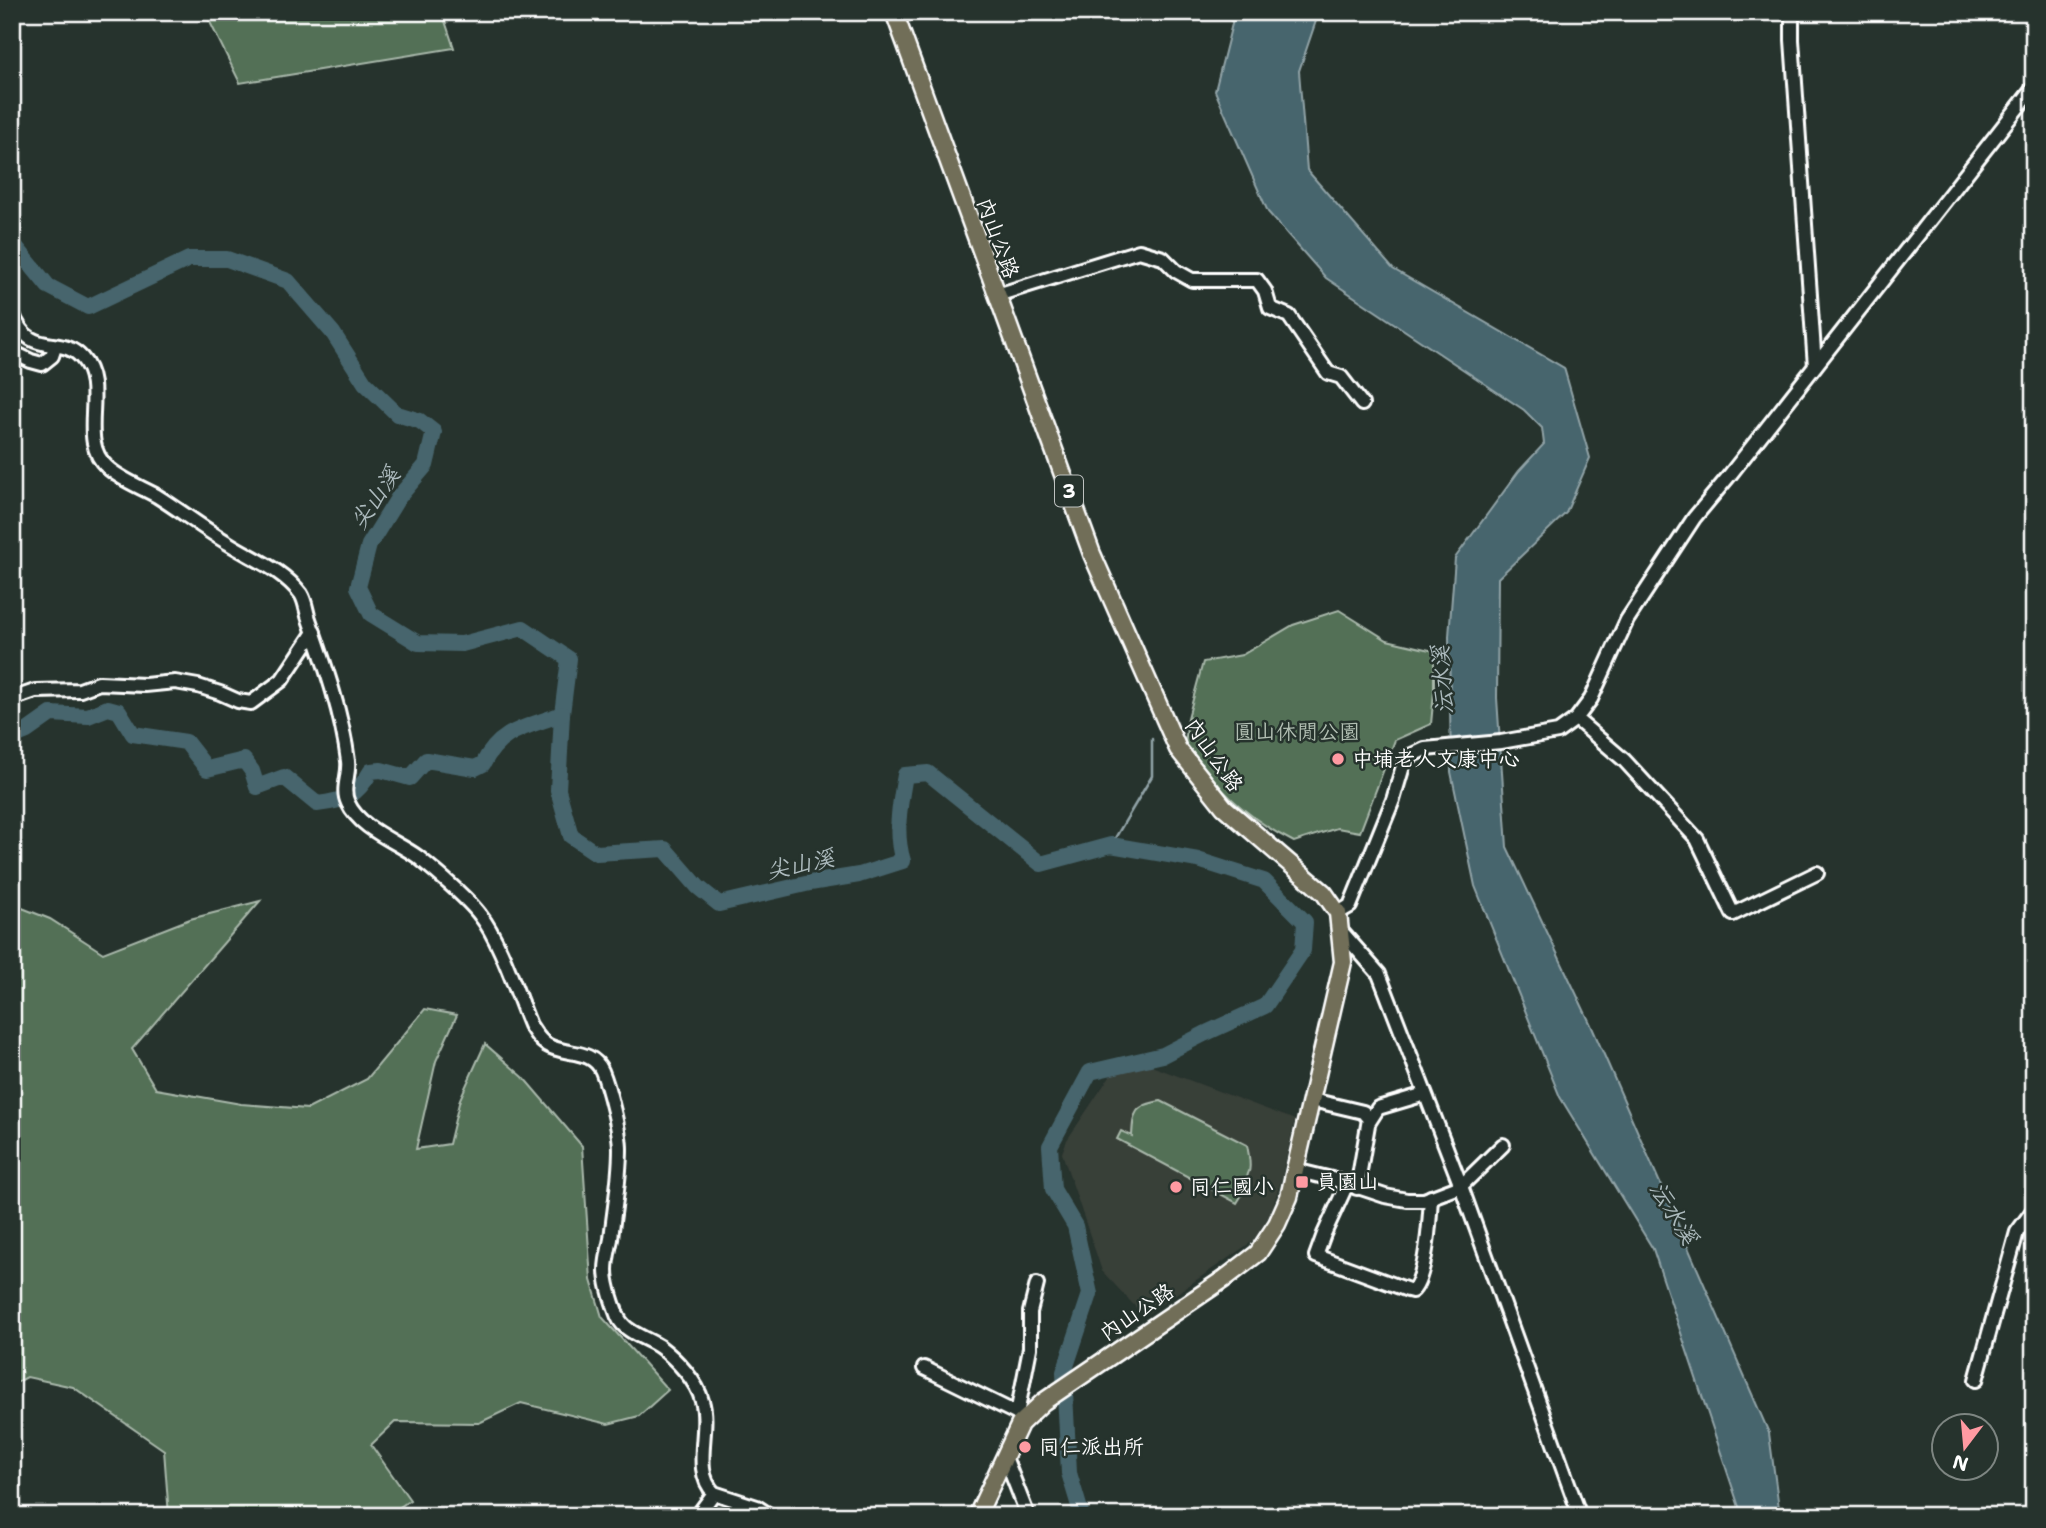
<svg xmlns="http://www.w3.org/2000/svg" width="2046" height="1528" viewBox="0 0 2046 1528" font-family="'Shantell Sans','LXGW WenKai TC',sans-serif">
<rect width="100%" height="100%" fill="#26332d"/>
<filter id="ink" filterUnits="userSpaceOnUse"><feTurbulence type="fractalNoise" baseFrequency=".0143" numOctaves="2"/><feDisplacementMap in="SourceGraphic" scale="14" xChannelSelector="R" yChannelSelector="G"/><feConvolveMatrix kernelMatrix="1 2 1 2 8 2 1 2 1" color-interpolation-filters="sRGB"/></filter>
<g filter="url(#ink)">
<polygon fill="#393f38" points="1118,1064 1146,1064 1295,1120 1281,1181 1270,1214 1253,1241 1144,1316 1102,1271 1062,1153 1067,1140"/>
<g fill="#537057" stroke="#a9b8ab" stroke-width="2">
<polygon points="205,12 442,12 454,48 240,83"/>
<path d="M1339,610l48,30 47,11v41l-3,32 -36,16 -35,92 -23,-4 -43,14c-48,-24 -78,-55 -109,-97l3,-27 15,-56 39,-7 51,-30z"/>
<polygon points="260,901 132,1049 156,1089 241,1104 308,1109 367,1079 425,1009 457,1015 436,1061 416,1149 449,1144 460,1099 485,1044 523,1077 582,1146 591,1280 602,1317 668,1390 639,1416 608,1424 521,1403 479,1423 395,1422 371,1445 410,1500 387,1516 169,1516 164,1450 73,1387 27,1377 12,1385 12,904 50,919 103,953 190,919"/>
<path d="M1161,1101l86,44c4,20 7,31 -13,43l9,5 -6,10 -120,-64 4,-8 11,5c1,-24 3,-31 29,-35z"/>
</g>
<polygon fill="#47656d" stroke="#91a3a7" stroke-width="2" points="1235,12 1319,12 1299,71 1307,170 1393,269 1564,368 1590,458 1566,513 1498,578 1497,698 1507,847 1591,1025 1769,1433 1780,1516 1742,1516 1653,1249 1560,1097 1475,886 1451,772 1449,636 1455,558 1519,471 1544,444 1542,428 1524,410 1326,278 1268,212 1215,91"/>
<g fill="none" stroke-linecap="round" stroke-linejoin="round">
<g stroke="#91a3a7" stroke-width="2.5">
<polyline points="1220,12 1233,22"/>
<polyline points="1111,845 1152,776 1152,739"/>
</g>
<g stroke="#47656d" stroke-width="16">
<path d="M12,242l36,44 40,21 101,-48h38l61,22 45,52 32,50 32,31 23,7 14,11 -8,33 -28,33 -29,47 -11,42 13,27 47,29 44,1 61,-16 46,31 -7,55 -4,76 13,46 25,17 69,-4 33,38 21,17 91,-21 49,-8 44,-14c-9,-28 -3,-57 2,-86l23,-2 113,91 70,-19 87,15 66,21 41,41 -2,28 -38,56 -61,28 -41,21 -73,17 -40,74 3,43 22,37 15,68 -26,78 5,101 13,43"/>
<path d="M12,737l15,-6 24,-17 37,2 20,-8 11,3 14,23 53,8 21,27 37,-9 8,11 5,16 27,-10 33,27c28,-3 40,-8 54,-33l10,-1 29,8 16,-18 49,8 8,-4c17,-35 45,-37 79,-50"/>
</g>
<defs>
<g id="minor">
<polyline points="1792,12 1792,40 1815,366"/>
<polyline points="997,295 1139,251 1163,258 1176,271 1192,280 1257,280 1265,291 1270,308 1289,316 1328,373 1341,377 1362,404"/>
<path d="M12,312c18,49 48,21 70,46 27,30 -6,81 25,109 14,13 34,20 50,29 24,15 47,33 71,47 25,16 54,26 73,51 5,8 5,17 8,25 16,46 33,94 39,142 2,14 -7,28 0,42 12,26 48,38 70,54 16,13 50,42 62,58 20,25 37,79 50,110 5,8 9,15 17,20 18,11 45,3 55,26 7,17 18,61 18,78 0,30 -6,60 -9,90 -2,10 -5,21 -5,31 0,14 7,34 12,47 7,16 29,21 42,30 16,12 37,34 42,54 9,28 -11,69 12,92l43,14 14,9"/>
<polyline points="12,352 31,361 42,364 52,356 55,347"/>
<polyline points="12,699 35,691 80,690 99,683 145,685 175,682 198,686 220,693 238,701 251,703 282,680 314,632"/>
<polyline points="1576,719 1624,760 1697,839 1733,914 1817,873"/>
<polyline points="1338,913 1350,906 1393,800 1403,766 1408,757 1425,749 1501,742 1558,732 1576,719 1591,699 1627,620 1694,518 1729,476 2034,87"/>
<polyline points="1341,931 1379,974 1461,1186 1580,1516"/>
<polyline points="1312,1100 1363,1112 1369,1119 1357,1188"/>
<polyline points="1369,1122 1378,1108 1425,1094"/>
<polyline points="1295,1170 1340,1181 1385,1196 1407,1200 1424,1200 1461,1186 1503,1145"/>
<path d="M1347,1184l-23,50 -8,22 92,34 4,1c14,-10 18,-75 19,-94"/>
<polyline points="924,1368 1024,1417"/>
<polyline points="1976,1380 2017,1232 2034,1209"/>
<polyline points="1017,1414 1030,1348 1030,1312 1037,1284"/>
<polyline points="1005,1457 1028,1516"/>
<polyline points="697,1516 714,1493"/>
</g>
<polyline id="major" points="894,12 1092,554 1170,731 1178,749 1224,807 1324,893 1338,913 1343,962 1295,1170 1289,1197 1277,1224 1258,1253 1224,1279 1043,1402 1020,1424 977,1516"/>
</defs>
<use href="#minor" stroke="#fff" stroke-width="18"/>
<use href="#major" stroke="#fff" stroke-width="21"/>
<use href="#minor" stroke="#26332d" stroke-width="12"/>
<use href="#major" stroke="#716e59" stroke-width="16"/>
</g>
</g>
<g fill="#ff9aa2" stroke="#26332d" stroke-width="2.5">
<circle cx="1338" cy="759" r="7"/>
<rect x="1295" y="1175" width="14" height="14" rx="3.5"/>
<circle cx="1176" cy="1187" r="7"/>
<circle cx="1025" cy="1447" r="7"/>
</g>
<g text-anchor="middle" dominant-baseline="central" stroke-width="5" stroke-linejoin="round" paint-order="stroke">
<rect fill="#26332d" stroke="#bec2c0" stroke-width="2" x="1055" y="475.5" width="28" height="31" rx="5"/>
<g font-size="19" font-weight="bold" fill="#fff">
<text x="1069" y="491">3</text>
</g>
<g font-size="21" fill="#fff" stroke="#26332d">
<text transform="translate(998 238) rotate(70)">內山公路</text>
<text transform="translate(1214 755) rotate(55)">內山公路</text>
<text transform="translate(1137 1312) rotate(-34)">內山公路</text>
</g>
<g font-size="21" fill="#b2bfb3" stroke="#26332d">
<text x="1297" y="732">圓山休閒公園</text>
</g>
<g font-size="21" fill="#fff" stroke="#26332d" text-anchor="start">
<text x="1352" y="759">中埔老人文康中心</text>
<text x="1316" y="1182">員園山</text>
<text x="1190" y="1187">同仁國小</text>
<text x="1039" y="1447">同仁派出所</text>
</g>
<g font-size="23" font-style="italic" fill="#acbabd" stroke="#26332d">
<text transform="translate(375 498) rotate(-56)">尖山溪</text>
<text transform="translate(1442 680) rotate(-94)">沄水溪</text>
<text transform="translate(800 864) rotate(-12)">尖山溪</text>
<text transform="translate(1674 1213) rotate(58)">沄水溪</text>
</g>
</g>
<rect width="2046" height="1528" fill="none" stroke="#26332d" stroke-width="42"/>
<rect x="21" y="21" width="2004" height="1486" fill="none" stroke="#fff" stroke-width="2.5" filter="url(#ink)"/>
<g transform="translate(1965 1447) rotate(196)"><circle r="33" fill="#26332d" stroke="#7d8581" stroke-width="2"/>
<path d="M0-5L12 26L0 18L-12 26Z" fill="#ff9aa2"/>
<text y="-10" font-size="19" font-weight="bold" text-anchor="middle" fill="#ffffff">N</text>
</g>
</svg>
